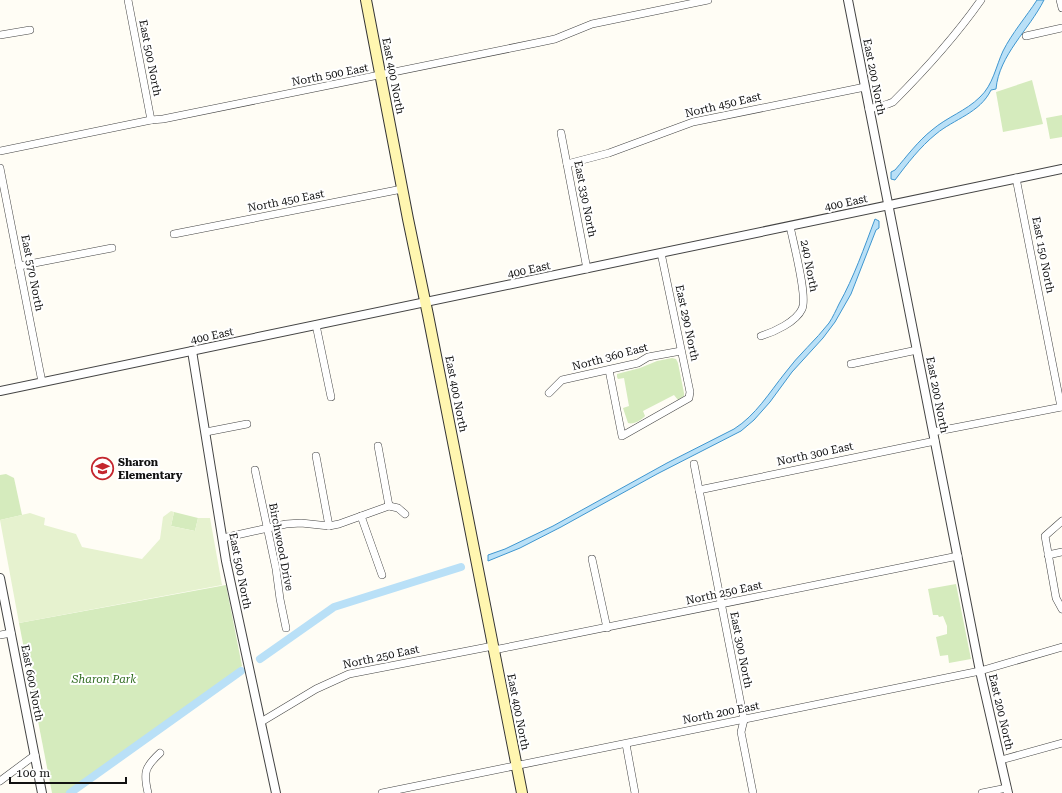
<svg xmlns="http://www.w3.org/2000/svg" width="1062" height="793" viewBox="0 0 1062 793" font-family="'Roboto Serif',serif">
<rect width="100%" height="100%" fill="#fffdf5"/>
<g fill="#d5ebbd">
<polygon points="1032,80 1043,124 1003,132 996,92"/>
<polygon points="1062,115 1062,137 1050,139 1046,118"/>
<path d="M672,358l4,1 2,4 6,30v3l-6,4 -4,-5 -31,16 2,5c-3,4 -12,9 -17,7l-5,-15 6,-2 -5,-28 -6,1 -1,-2v-3l23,-6 17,-7z"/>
<polygon points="6,474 14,478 22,515 0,520 0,475"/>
<polygon points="174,512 198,518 195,531 171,526"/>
<polygon points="956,584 971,659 949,663 948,655 940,656 936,637 947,634 947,626 943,616 939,617 938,615 933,615 928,589"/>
<polygon points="226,585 242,666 67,793 52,793 19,623"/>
</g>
<polygon fill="#e6f2cf" points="171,511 174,512 171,526 195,531 198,518 210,518 222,585 19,623 0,520 30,513 45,518 44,525 76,534 82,547 142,559 160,539 163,517"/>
<g fill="#b9e0f7" stroke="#3f96cf">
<path d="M1037,0h7c-15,30 -45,55 -48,89l-5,1c-11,23 -37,29 -55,44 -16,13 -29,30 -41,46l-4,-1v-7l4,-2c12,-14 23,-29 37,-40 15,-13 34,-19 48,-33 13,-12 16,-31 23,-46 9,-18 23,-34 34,-51z"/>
<path d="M875,219l4,2v7l-3,2 -25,64 -16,28 -12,16 -31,34 -22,30 -16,18 -13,11 -84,43 -96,53 -41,21 -32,13v-6l17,-6 48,-23 114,-63 67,-34c22,-14 35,-36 51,-56 13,-18 31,-33 44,-50 4,-6 7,-13 10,-19 15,-27 25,-56 36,-85z"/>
</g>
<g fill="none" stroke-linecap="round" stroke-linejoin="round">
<g stroke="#b9e0f7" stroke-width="8">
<polyline points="260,659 334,607 461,567"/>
<polyline points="70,793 241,671"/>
</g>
<defs>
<g id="minor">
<polyline points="128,0 151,120"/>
<polyline points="1060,0 1062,8"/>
<polyline points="0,35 30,30"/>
<polyline points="1026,36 1062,28"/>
<path d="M869,109l19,-5 5,-2c32,-32 62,-65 88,-102"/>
<polyline points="561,133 587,269"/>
<polyline points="0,151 151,120 163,119 536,43 555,39 592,24 708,0"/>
<polyline points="567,164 609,153 693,122 865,87"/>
<polyline points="0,168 42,382"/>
<polyline points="1016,178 1061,407"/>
<polyline points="174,234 402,189"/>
<polyline points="19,266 112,248"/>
<polyline points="316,325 331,397"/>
<path d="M761,336c13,-4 35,-14 41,-27 6,-12 -9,-67 -12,-83"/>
<polyline points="851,364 917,350"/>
<polyline points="609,370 622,436 689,398 690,392 661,253"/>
<polyline points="549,393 562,380 638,363 648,357 681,351"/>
<polyline points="206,432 247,424"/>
<polyline points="933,432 1062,407"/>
<polyline points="378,446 389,506"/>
<polyline points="316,456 329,526"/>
<polyline points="694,464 744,720 741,732 753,793"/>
<polyline points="255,470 276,569 280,599 286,628"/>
<polyline points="699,490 935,441"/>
<polyline points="361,516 382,575"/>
<polyline points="1062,521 1045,536 1056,598 1062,609"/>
<polyline points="223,538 286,524 301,523 329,526 339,524 389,506 398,508 405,514"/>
<polyline points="1048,555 1062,552"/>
<polyline points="592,559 607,628"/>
<polyline points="0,635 11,633"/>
<polyline points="494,650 958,556"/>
<polyline points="261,722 316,689 349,674 493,646"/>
<polyline points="626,744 635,793"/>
<polyline points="1001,760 1062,743"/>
<polyline points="0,781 35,755"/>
<path d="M148,793c-5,-21 -3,-26 12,-40"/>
<polyline points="382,793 980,671 1062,647"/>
<polyline points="982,793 1007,788"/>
</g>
<g id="tertiary">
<polyline points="848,0 980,671 1008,793"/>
<polyline points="192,351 226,561 276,793"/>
<polyline points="0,391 1062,169"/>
<polyline points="0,578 42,793"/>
</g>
<polyline id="secondary" points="366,0 408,219 428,315 522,793"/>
</defs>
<use href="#minor" stroke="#444" stroke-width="8"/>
<use href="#tertiary" stroke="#444" stroke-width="10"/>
<use href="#secondary" stroke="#333" stroke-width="12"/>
<use href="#minor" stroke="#fff" stroke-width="7"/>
<use href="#tertiary" stroke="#fff" stroke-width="8"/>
<use href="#secondary" stroke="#fff6b0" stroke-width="10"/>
</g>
<defs>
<symbol id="school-ring" viewBox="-11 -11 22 22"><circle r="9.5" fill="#fff" stroke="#c4262e" stroke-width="1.5"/><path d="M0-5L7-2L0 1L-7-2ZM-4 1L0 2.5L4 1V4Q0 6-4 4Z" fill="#c4262e"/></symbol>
</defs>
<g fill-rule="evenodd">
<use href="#school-ring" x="90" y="456" width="25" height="25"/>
</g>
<g text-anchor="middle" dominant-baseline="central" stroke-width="4" stroke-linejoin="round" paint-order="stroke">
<g font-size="11" fill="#111" stroke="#fff">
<text transform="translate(150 58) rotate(79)">East 500 North</text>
<text transform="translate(330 75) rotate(-11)">North 500 East</text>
<text transform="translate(393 76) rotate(79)">East 400 North</text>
<text transform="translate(874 77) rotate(79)">East 200 North</text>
<text transform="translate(723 105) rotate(-13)">North 450 East</text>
<text transform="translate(585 199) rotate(79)">East 330 North</text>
<text transform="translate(286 201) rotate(-11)">North 450 East</text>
<text transform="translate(846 203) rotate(-12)">400 East</text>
<text transform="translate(1043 255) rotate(79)">East 150 North</text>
<text transform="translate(809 266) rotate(79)">240 North</text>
<text transform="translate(529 270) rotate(-12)">400 East</text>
<text transform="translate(32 273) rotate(79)">East 570 North</text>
<text transform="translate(687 323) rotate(78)">East 290 North</text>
<text transform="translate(212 336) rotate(-12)">400 East</text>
<text transform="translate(610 357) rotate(-15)">North 360 East</text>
<text transform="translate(456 394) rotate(79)">East 400 North</text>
<text transform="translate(937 395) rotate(79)">East 200 North</text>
<text transform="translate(815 454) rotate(-12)">North 300 East</text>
<text transform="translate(281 547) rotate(79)">Birchwood Drive</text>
<text transform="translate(240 571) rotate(79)">East 500 North</text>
<text transform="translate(724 593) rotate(-12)">North 250 East</text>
<text transform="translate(741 650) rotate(79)">East 300 North</text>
<text transform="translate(381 657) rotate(-12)">North 250 East</text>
<text transform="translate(32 683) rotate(79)">East 600 North</text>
<text transform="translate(518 712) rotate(79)">East 400 North</text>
<text transform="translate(1001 712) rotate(77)">East 200 North</text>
<text transform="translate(721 713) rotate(-11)">North 200 East</text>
</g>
<g font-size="11" font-weight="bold" fill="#111" stroke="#fff" text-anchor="start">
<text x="118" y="462">Sharon<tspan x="118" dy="13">Elementary</tspan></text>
</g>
<g font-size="11" font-style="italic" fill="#2f6b1f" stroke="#fff">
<text x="104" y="679">Sharon Park</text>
</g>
</g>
<path d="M10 777v6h116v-6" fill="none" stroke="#111111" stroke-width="2"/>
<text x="16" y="777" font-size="12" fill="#111111" stroke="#ffffff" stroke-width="3" paint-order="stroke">100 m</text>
</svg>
